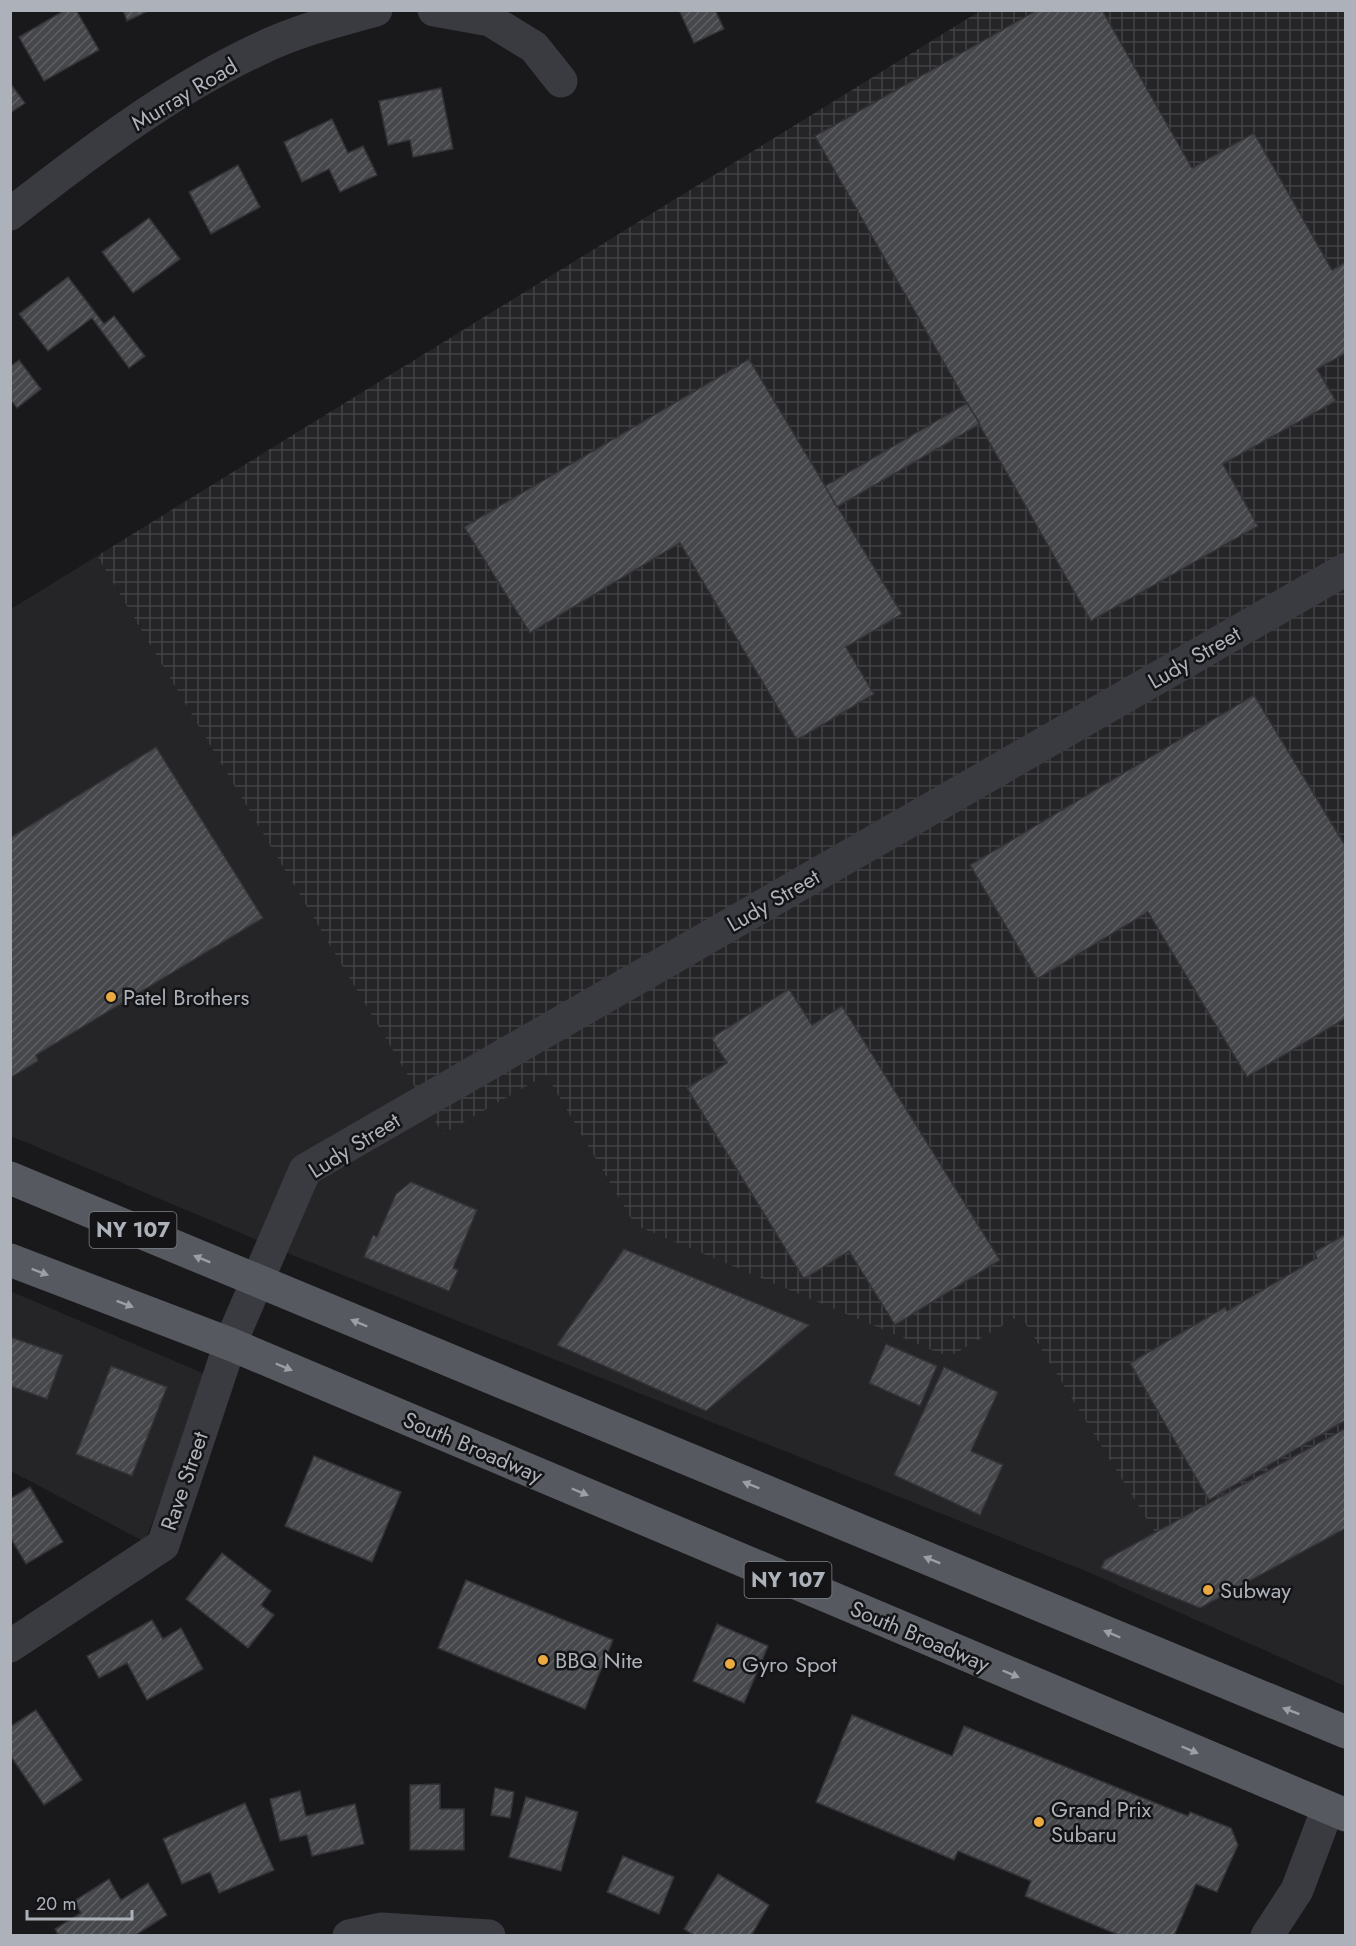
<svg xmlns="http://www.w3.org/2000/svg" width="1356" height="1946" viewBox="0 0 1356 1946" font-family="Jost,sans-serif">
<defs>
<pattern id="industrial-grid" width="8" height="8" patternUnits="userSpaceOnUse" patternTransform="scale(1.5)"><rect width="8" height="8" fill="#252528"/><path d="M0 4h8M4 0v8" fill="none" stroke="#424245"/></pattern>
<pattern id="building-hatch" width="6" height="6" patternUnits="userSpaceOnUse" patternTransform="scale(1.5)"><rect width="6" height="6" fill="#46474b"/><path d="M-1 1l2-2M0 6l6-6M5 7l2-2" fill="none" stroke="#5e5f63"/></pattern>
</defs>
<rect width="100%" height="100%" fill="#19191b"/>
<g fill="#252528">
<polygon points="97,556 443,1133 546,1075 635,1225 1020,1315 1156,1533 1345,1426 1345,1686 1088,1572 290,1254 11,1136 11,609"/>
<polygon points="10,1291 207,1375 145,1542 11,1471"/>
</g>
<polygon fill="url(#industrial-grid)" points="980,11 1345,11 1345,1428 1156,1534 1020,1315 949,1357 635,1225 546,1075 443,1134 97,556"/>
<g fill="url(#building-hatch)" stroke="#333337" stroke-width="1.5">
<polygon points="65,10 76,10 99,50 44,81 19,37"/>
<polygon points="123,10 150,10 127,21"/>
<polygon points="679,10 715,10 724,29 694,43"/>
<polygon points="1037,10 1102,10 1192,168 1254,133 1332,270 1346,262 1346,353 1317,369 1336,401 1223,464 1258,526 1091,621 815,136"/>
<polygon points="10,83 25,103 10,113"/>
<polygon points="441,88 453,149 413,157 410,140 388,145 379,101"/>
<polygon points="332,119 348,153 363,146 377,175 340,192 329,169 302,182 284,142"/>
<polygon points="238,165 260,207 211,234 189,192"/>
<polygon points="149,218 180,259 133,293 102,252"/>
<polygon points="68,277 104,324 114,316 145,356 129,368 92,318 48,351 19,314"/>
<polygon points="749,359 902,614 846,647 874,694 797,740 680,543 530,633 464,527"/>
<polygon points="19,360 41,389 17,408 10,399 10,367"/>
<polygon points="967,403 980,424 837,507 825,486"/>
<polygon points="1254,695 1346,847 1346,1018 1247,1077 1148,912 1037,979 970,865"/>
<polygon points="156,747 263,918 36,1055 38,1061 10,1078 10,838"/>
<polygon points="789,989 812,1025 842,1006 1000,1260 895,1325 849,1251 804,1279 687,1088 727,1063 711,1038"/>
<polygon points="411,1182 477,1210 453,1268 458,1270 449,1291 364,1257 373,1235 377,1237 396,1194"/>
<polygon points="1346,1234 1346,1420 1209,1500 1130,1363 1225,1307 1227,1311 1317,1258 1314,1252"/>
<polygon points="624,1249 809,1325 706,1411 557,1345"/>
<polygon points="10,1337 63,1355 47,1399 10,1386"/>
<polygon points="886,1344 937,1366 920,1406 869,1383"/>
<polygon points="111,1366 167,1387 132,1476 76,1454"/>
<polygon points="944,1367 998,1392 971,1451 1003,1465 980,1515 894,1475"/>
<polygon points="1346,1428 1346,1528 1200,1608 1101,1568 1105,1560"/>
<polygon points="314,1456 401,1492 372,1562 285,1526"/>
<polygon points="30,1487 63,1542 26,1564 10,1537 10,1499"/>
<polygon points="222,1553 271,1591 261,1605 274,1615 248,1648 186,1599"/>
<polygon points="466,1580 613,1640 585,1709 438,1648"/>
<polygon points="152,1620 163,1639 181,1628 203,1669 147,1700 127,1663 99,1678 87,1656"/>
<polygon points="717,1624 768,1646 744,1703 693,1681"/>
<polygon points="36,1710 82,1780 44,1805 10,1755 10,1727"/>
<polygon points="852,1715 952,1756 964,1726 1188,1816 1190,1812 1231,1828 1238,1845 1217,1892 1196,1884 1174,1936 1121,1936 1025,1896 1031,1881 958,1851 954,1860 816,1802"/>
<polygon points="440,1784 440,1809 464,1809 464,1850 410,1850 410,1785"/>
<polygon points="495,1788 514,1792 510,1818 491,1815"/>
<polygon points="300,1791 306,1816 355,1804 364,1844 312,1856 307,1835 280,1841 270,1799"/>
<polygon points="526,1797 578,1812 561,1871 509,1857"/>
<polygon points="245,1803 274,1870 219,1893 210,1872 182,1884 163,1839"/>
<polygon points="623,1856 674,1877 659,1914 607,1892"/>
<polygon points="718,1874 769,1905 751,1936 695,1936 684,1929"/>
<polygon points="109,1879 121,1900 148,1883 167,1915 134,1936 59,1936 55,1929 81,1913 74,1901"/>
</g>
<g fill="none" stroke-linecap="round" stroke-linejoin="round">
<g stroke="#3a3b40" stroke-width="33">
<polyline points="434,10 490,20 534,47 561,81"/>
<path d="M10,214c77,-60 157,-121 245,-163 38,-19 80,-30 121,-41"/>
<polyline points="10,1646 163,1545 230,1344 305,1170 1346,569"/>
<polyline points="349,1936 382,1929 489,1936"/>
<polyline points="1267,1936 1297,1890 1328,1808"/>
</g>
<g stroke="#56595f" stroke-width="33">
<polyline points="10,1178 1346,1732"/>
<polyline points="10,1260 230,1344 1346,1815"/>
</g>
</g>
<defs><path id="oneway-solid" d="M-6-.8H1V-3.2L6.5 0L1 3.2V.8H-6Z" transform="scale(1.5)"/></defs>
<g fill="#9b9fa8">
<use href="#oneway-solid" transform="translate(202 1259) rotate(-158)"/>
<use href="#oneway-solid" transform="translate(40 1272) rotate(21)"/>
<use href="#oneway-solid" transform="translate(125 1304) rotate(21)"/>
<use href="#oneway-solid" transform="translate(359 1323) rotate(-157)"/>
<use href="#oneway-solid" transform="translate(284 1367) rotate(23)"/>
<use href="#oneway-solid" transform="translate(751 1485) rotate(-158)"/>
<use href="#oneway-solid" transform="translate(580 1492) rotate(23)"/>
<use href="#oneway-solid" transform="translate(932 1560) rotate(-158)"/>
<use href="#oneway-solid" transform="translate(1112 1634) rotate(-157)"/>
<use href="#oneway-solid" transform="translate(1011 1674) rotate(23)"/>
<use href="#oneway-solid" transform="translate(1291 1711) rotate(-159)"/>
<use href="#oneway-solid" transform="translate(1190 1750) rotate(23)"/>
</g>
<g fill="#eba941" stroke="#141416" stroke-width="2">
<circle cx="111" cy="997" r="6"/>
<circle cx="1208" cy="1590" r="6"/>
<circle cx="543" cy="1660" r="6"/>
<circle cx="730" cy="1664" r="6"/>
<circle cx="1039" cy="1822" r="6"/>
</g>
<g text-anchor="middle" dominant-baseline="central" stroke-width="5" stroke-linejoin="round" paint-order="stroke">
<g fill="#141416" stroke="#7e8289" stroke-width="1.5">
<rect x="89.5" y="1212" width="87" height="36" rx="4.5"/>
<rect x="744.5" y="1562" width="87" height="36" rx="4.5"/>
</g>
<g font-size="21" font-weight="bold" fill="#acb1ba">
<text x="133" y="1230">NY 107</text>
<text x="788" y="1580">NY 107</text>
</g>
<g font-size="22" fill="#acb1ba" stroke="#141416">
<text transform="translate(184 94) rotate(-31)">Murray Road</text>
<text transform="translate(1194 657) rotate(-30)">Ludy Street</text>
<text transform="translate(773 900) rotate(-30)">Ludy Street</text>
<text transform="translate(354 1145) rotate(-32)">Ludy Street</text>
<text transform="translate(473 1447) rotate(23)">South Broadway</text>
<text transform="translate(184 1481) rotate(-71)">Rave Street</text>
<text transform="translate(920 1636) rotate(23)">South Broadway</text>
</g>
<g font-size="22" fill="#acb1ba" stroke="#141416" text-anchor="start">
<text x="123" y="997">Patel Brothers</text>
<text x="1220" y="1590">Subway</text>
<text x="555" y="1660">BBQ Nite</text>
<text x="742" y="1664">Gyro Spot</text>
<text x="1051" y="1809">Grand Prix<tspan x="1051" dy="25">Subaru</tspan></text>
</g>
</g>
<rect width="1356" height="1946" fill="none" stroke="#acb1ba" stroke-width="24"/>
<path d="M27 1910v9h105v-9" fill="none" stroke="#acb1ba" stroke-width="3"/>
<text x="36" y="1910" font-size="18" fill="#acb1ba" stroke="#141416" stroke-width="4.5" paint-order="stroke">20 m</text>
</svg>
